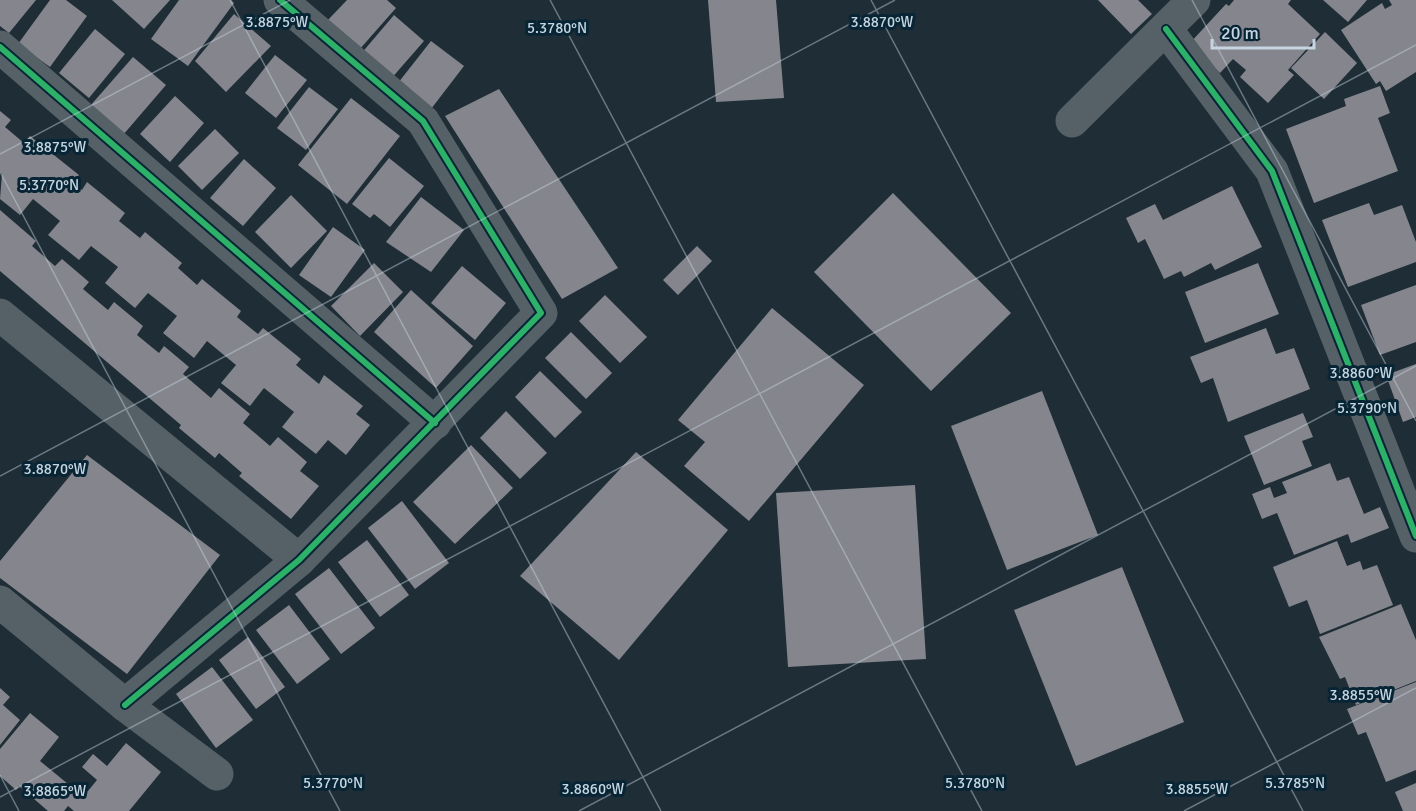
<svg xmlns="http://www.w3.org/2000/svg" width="1416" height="811" viewBox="0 0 1416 811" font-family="Signika,sans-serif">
<rect width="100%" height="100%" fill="#1e2d36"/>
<g fill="#85868d">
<polygon points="0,0 36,0 9,33 0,26"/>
<polygon points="50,0 66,0 87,16 50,67 18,44"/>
<polygon points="112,0 170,0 144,29"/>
<polygon points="179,0 231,0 234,3 188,66 151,39"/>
<polygon points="347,0 387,0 396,8 359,50 327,21"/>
<polygon points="708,0 776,0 784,98 716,102"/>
<polygon points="1098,0 1138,0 1152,14 1131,34"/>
<polygon points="1234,0 1291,0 1288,4 1320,34 1288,70 1294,75 1268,103 1240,77 1246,70 1233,59 1220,73 1189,44 1226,4 1229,6"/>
<polygon points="1323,0 1367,0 1348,22"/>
<polygon points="1389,0 1416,0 1416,72 1386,91 1380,81 1376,84 1341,30 1382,3 1385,9 1392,5"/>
<polygon points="234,14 271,46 226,92 195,61"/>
<polygon points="394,15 424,41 390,80 360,55"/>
<polygon points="95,29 125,54 89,98 59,73"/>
<polygon points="1325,32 1357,63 1324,99 1291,68"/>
<polygon points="431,41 464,66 431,109 398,83"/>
<polygon points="275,55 307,80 276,118 245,93"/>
<polygon points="133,57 166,85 123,135 90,106"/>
<polygon points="1380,86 1390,113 1378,118 1398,171 1314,203 1286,129 1346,106 1344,99"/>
<polygon points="309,87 338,109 306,150 277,128"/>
<polygon points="499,89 618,268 562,299 445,116"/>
<polygon points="175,96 204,123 170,162 140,134"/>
<polygon points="351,98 400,136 347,204 298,165"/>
<polygon points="0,111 11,120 5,127 24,143 30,136 79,175 72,182 82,190 87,182 125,213 119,221 140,238 145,232 182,263 178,268 197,285 202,279 241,311 237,317 258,334 263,328 301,359 296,365 319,384 324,375 363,406 356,414 370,425 346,455 328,440 316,454 282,427 294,412 264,388 250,406 221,383 236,365 207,341 194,358 163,333 177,316 148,293 135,308 105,283 118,267 91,246 79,260 48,235 60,221 33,199 20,215 0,199 2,174 0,172"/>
<polygon points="215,129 239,153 202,190 178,166"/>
<polygon points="389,158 424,186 390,227 374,214 370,218 352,204"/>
<polygon points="244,159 276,188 243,226 210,198"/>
<polygon points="1232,186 1262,247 1215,270 1211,263 1184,277 1181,271 1164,279 1145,239 1138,243 1126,218 1155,204 1163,220"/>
<polygon points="893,193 1011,313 931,391 814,272"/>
<polygon points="291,195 327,231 291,268 255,232"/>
<polygon points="421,197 464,230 431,272 386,242"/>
<polygon points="1369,203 1374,215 1402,205 1416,242 1416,262 1348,287 1322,220"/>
<polygon points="0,210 36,241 32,246 55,266 62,259 89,282 83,289 108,310 114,302 143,326 137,335 159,353 164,346 189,367 183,374 211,398 219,388 250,414 243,423 270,446 278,437 307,462 300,471 319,486 291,519 239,476 242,473 219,453 215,458 179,428 181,425 0,271"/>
<polygon points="333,227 365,250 331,297 299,275"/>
<polygon points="697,246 712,261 678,295 663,280"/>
<polygon points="374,263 403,292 360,336 331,306"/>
<polygon points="1258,263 1279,314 1205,343 1185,292"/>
<polygon points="462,266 506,303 475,340 431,303"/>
<polygon points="1416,285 1416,342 1380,355 1361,305"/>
<polygon points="411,290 473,346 436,388 374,332"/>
<polygon points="605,295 647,337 620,363 579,321"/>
<polygon points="772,308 864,385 749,521 684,466 705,442 678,420"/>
<polygon points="1266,328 1276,354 1294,348 1310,389 1228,422 1213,378 1201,383 1190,357"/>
<polygon points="571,332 612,373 586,399 545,358"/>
<polygon points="1416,364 1416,417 1403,422 1386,375"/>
<polygon points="540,371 582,412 555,438 515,397"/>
<polygon points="1042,391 1098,535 1007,570 951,426"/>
<polygon points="506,411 547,453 520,479 480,438"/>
<polygon points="1303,413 1313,437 1302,441 1312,466 1264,485 1244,436"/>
<polygon points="471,445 513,488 455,544 413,502"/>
<polygon points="636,452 728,530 619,660 520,576"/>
<polygon points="87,455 220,555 127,674 0,578 0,561"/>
<polygon points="1330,463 1337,481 1349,477 1364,514 1380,507 1389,528 1351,543 1348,534 1294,555 1277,513 1262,519 1252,494 1270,487 1274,498 1287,493 1282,482"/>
<polygon points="915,485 926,659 788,667 776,493"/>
<polygon points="402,501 449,563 415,589 368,528"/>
<polygon points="367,540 409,595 380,617 338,562"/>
<polygon points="1337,541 1347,566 1360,561 1363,570 1377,565 1393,605 1320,634 1307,600 1289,607 1273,567"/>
<polygon points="1122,567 1184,722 1076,766 1014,610"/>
<polygon points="329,568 375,628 341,654 295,594"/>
<polygon points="1401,604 1416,640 1416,681 1356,705 1345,677 1340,679 1319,637"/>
<polygon points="289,605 330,659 297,684 256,630"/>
<polygon points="248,637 285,687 256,709 219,660"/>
<polygon points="212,667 253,720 216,748 176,694"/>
<polygon points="1416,682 1416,770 1386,782 1366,732 1358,735 1347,709"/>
<polygon points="0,688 10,697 3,705 20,720 0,745"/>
<polygon points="30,713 59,737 40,761 79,793 84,788 88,791 97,780 82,767 93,754 107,766 126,743 161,772 129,811 74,811 68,806 64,811 48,811 19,786 16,790 0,776 0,749"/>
<polygon points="1416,783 1416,811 1403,811 1395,792"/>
</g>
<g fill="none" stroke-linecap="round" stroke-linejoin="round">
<g stroke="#556067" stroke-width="33">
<polyline points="1166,29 1272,171 1416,536"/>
<polyline points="0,47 435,423"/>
<polyline points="1072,121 1194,0"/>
<polyline points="0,315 299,560"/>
<polyline points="0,602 125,705 217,774"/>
<polyline points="125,705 299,560 541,313 423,121 280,0"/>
</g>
<defs>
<g id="cycleway">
<polyline points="1166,29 1272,171 1416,536"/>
<polyline points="0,47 435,423"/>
<polyline points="125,705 299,560 541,313 423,121 280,0"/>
</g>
</defs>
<use href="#cycleway" stroke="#082536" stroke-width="10"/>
<use href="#cycleway" stroke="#2db169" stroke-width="6"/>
</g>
<path fill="none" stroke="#c5d5e1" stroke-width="1.5" stroke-opacity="0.45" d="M230,0l431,811M550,0l432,811M871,0l432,811M1192,0l224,421M0,154l290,-154M0,172l340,639M0,476l895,-476M0,775l19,36M0,797l1416,-752M579,811l837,-445M1184,811l232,-123"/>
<g font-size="15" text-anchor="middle" fill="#c5d5e1" stroke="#082536" stroke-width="6" stroke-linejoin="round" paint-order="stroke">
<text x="277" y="27">3.8875°W</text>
<text x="882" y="27">3.8870°W</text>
<text x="557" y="33">5.3780°N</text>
<text x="55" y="152">3.8875°W</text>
<text x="49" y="190">5.3770°N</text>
<text x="1361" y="378">3.8860°W</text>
<text x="1367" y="413">5.3790°N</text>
<text x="55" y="474">3.8870°W</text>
<text x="1361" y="700">3.8855°W</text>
<text x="333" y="788">5.3770°N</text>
<text x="975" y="788">5.3780°N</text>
<text x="1295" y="788">5.3785°N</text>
<text x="593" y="794">3.8860°W</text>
<text x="1197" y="794">3.8855°W</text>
<text x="55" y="796">3.8865°W</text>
</g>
<path d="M1212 39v9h102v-9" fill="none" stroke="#c5d5e1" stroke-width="3"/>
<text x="1221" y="39" font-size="18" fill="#c5d5e1" stroke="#082536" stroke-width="4.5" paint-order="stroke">20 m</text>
</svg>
